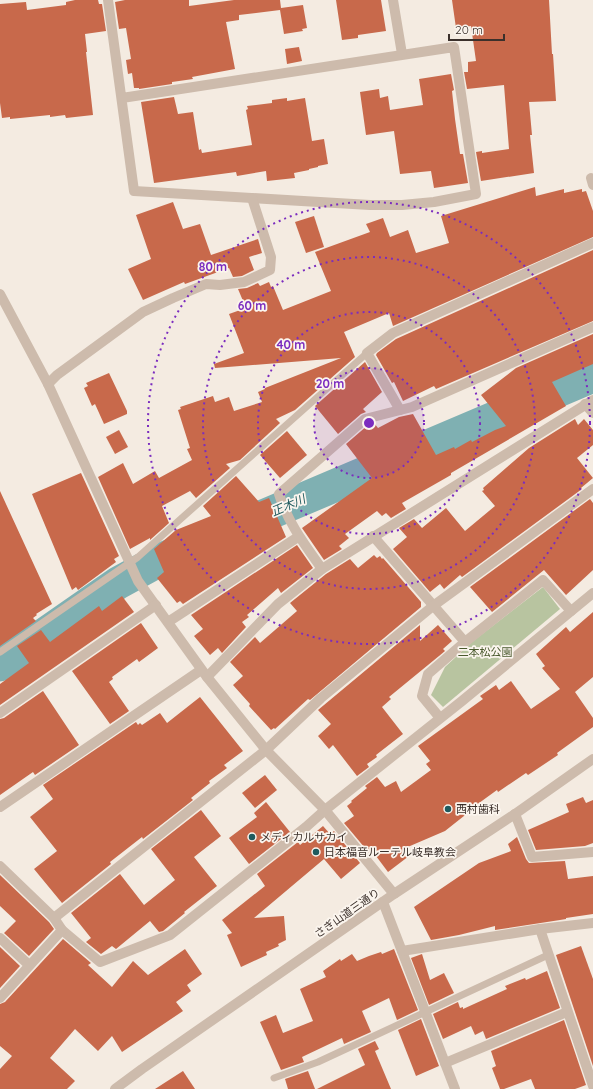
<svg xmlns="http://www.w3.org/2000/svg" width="593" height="1089" viewBox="0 0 593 1089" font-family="Quicksand,'Noto Sans JP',sans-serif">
<rect width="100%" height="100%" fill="#f4ebe1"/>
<polygon fill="#b8c4a0" points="543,587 560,609 443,707 431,695 445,667 472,642"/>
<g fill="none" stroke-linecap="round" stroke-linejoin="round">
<polyline stroke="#7fb0b2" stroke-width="33" points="0,665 118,583 162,559 593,376"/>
</g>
<g fill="#c8694b">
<polygon points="75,0 98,0 99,4 102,4 106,31 85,34 87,52 86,52 93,115 66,118 65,115 50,117 50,115 10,119 10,117 2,118 0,103 0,4 26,2 27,10 66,5 66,2"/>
<polygon points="125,0 189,0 189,6 234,0 280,0 281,8 303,5 307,28 302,29 303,31 284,34 280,10 239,15 239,20 226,22 235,69 192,77 193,79 172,82 172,84 139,89 139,88 134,88 132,73 128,74 126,60 131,59 126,28 119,29 115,2"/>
<polygon points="336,0 381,0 386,31 358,35 358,38 342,40"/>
<polygon points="452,0 549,0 552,54 553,54 556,101 529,102 532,135 530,135 534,173 481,181 476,152 482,151 482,153 509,149 504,85 467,89 464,72 468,72 468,62 476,61 471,26 456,28"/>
<polygon points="299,47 302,61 287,64 285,49"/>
<polygon points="451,74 454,90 452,91 455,119 460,154 463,154 468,183 434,188 431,171 400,174 394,131 366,135 360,92 379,89 380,98 388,96 390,110 423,105 419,79"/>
<polygon points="174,97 178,114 193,112 199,150 201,149 202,153 252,145 246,110 248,109 247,106 272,103 272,100 287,98 287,101 305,98 312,141 324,139 328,164 318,166 318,167 309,169 309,170 294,173 295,178 267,181 266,171 237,176 236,172 154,183 141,102"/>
<polygon points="535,187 536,196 564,189 564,193 582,189 582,192 586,191 593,211 593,237 393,326 389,313 344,332 355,357 295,410 276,419 280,423 240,460 226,464 230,468 196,498 190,491 162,506 169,523 150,540 150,538 130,549 98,477 123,463 133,484 155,471 159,478 192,460 187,449 190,448 178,410 181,409 180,407 213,396 215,402 229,397 234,411 262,402 258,392 265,389 265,388 341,358 215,368 214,364 244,353 229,314 246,308 238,289 247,288 258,283 260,286 269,282 271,287 273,286 283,310 331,291 315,252 370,232 366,224 383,218 390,237 408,230 416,253 449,243 441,216"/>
<polygon points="173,202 183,229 200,224 211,255 258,239 262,253 249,257 254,270 242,276 233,277 229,268 185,284 184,282 143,300 128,269 151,259 136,215"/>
<polygon points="314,216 324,247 306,253 295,222"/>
<polygon points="593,250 593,321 436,389 434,386 403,401 394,382 392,383 376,355 377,353 396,339"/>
<polygon points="593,334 593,364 552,382 566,406 451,473 451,475 402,503 406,509 391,518 386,513 382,516 377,511 345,534 349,538 339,546 342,549 324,560 302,528 372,478 346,444 368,425 374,423 378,428 399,417 413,414 436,455 454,447 455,449 471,440 472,442 495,430 506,426 481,395 516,368"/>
<polygon points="365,362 382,392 363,409 366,412 361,414 338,434 315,406"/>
<polygon points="109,373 127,411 127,414 104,424 95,404 92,406 84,388 88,386 86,383"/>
<polygon points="575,419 578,425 584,419 593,430 593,445 577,458 593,478 581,488 582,489 462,577 460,575 444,589 440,584 430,592 393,549 407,537 399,528 414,519 422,528 446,508 465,531 495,506 482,491 484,490 483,488 529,448"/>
<polygon points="119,430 128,447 115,454 106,437"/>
<polygon points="287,431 307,455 280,478 260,455"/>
<polygon points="81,473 119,556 114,559 116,562 78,590 76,587 72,590 32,494"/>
<polygon points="236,476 259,502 269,498 286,537 183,604 180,601 177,603 157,578 164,572 154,549 176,530 211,516 203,506"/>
<polygon points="0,491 52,604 36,614 37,615 33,618 36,621 0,646"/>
<polygon points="590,499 593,503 593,570 566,595 544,570 492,612 470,587"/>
<polygon points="297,545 313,568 281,593 278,588 247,615 249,617 242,622 246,627 222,653 218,648 210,655 194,636 203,629 191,615"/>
<polygon points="374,555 377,558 380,556 382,559 383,558 421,602 421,607 310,700 308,699 275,729 274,728 271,730 249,706 250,704 233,685 243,676 230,662 255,637 260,643 297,611 290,603 326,574 350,559 358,568"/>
<polygon points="122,596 134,612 0,705 0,684 29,663 17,646 41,630 50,642 99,606 102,611"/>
<polygon points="593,612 593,677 575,692 593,718 593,727 557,753 558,755 528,775 526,773 498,792 497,790 468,811 469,812 445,831 403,849 409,856 388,872 373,852 370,854 344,823 354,816 347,806 352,802 351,801 367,788 365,786 377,777 385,787 396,781 401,792 431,770 426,764 430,761 418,746 483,699 480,696 496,685 499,690 511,681 531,709 560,689 542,668 545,666 536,654 566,627 570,632"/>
<polygon points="141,623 158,648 139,662 137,659 112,677 113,679 109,682 129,711 110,724 72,671"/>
<polygon points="420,625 420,641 438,625 452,641 443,649 445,651 439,656 389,697 391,699 382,707 403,734 376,755 377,757 367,764 369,767 357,776 333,745 329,749 318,736 331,724 318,710"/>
<polygon points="43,691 79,745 35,775 33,772 0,795 0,719 4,718"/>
<polygon points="200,697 243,751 224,765 227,768 209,781 210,783 191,798 193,800 143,839 142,837 110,862 111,864 62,903 34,869 57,851 30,817 53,799 43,785 136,722 138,725 140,723 142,725 160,713 167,723"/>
<polygon points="265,775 277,790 255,808 242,793"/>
<polygon points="583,797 586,803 593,800 593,843 585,846 536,850 528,830 569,812 566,804"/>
<polygon points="266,802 290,832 249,864 229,838 257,817 254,813"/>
<polygon points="201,810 221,836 194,857 217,886 184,912 185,913 163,931 159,932 150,921 116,949 112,946 101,954 86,942 91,938 71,913 120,874 144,905 175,880 151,849"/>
<polygon points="323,826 330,834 334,831 360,863 341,879 324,859 254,918 284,916 286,940 278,944 279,946 266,952 267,955 241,967 227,935 232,933 222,920 265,886 257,874 298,842 300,845"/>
<polygon points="517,837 526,859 529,863 565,861 568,879 593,876 593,914 566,918 566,919 560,920 495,930 495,926 459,935 431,940 414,907 479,863 511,851 508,844"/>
<polygon points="0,875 49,922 54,929 29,956 4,933 16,921 0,906"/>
<polygon points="63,939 91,963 88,965 112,987 133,961 148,975 185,949 202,974 187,985 191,991 176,1002 183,1011 122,1052 112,1036 98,1051 75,1029 50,1058 75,1081 67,1089 0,1089 0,1069 12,1056 0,1046 0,1004 5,1002"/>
<polygon points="581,946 593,979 593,1066 556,955"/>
<polygon points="0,947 20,966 0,988"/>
<polygon points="394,949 418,1010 397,1020 389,998 362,1011 371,1032 344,1044 342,1038 302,1057 304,1062 281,1070 260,1022 276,1015 283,1033 313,1021 300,989 326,977 323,971 340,959 341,961 352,954 357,961 369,956 381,952 382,954"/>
<polygon points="422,954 430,980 444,973 454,993 429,1005 411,958"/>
<polygon points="547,971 560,1008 486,1039 483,1031 475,1035 471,1026 443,1039 433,1014 458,1002 460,1008 463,1007 463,1009 507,989 505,986 525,978 526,980"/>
<polygon points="421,1019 439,1066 416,1076 398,1030"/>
<polygon points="564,1020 586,1085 575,1089 535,1089 531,1079 504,1089 500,1089 492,1068 496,1066 491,1051"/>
<polygon points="375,1041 379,1049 375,1051 391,1089 317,1089 365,1065 358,1049"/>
<polygon points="183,1071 195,1089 155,1089"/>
<polygon points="308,1071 315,1089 288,1089 285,1079"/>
</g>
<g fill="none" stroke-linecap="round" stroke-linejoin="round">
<g stroke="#cdbbac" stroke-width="7">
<polyline points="0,652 138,557 367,353"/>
<polyline points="274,1078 318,1062 548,955"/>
</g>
<g stroke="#cdbbac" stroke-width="10">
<polyline points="108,0 134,191 370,205 402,205 434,202 476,194 454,47 122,98"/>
<polyline points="393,0 402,54"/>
<polyline points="591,178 593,185"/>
<polyline points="0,294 48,384 138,581 207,677 266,750 325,810 394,894"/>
<polyline points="48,384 57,375 143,312 173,298 206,284 220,285 244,282 270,270 271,257 252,198"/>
<polyline points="585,404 593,413"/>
<polyline points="400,410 367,353 393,333 593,243"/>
<polyline points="373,536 465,642"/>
<path d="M322,569c-17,-24 -34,-46 -43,-75l86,-75 47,-12 181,-80"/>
<polyline points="168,622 298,537"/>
<polyline points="207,677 278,604 322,569 593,400"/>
<polyline points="0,713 156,605"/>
<polyline points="440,718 422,696 428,674 465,642 543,580 571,611"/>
<polyline points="0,807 201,670"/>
<polyline points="515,814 532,857 593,852"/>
<polyline points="0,866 54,918 62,930 100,962 170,935 306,827 325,810 462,701 593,593"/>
<polyline points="383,902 455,1089"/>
<polyline points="54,918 266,750 321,698 433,606 593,489"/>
<polyline points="540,929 593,1086"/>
<polyline points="0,938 29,965"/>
<polyline points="402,951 540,929 593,923"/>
<polyline points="0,998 62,930"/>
<polyline points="445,1063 567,1012"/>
</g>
<polyline stroke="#cdbbac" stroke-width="10" points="115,1089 142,1069 394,894 515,814 593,759"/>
</g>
<circle cx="369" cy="423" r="55" fill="#7b2cbf" fill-opacity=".12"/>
<g fill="none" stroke="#7b2cbf" stroke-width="2" stroke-dasharray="2 4">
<circle cx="369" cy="423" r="55"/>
<circle cx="369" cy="423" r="111"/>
<circle cx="369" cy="423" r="166"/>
<circle cx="369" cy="423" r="221"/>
</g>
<g fill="#1f5a5e" stroke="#fbf5ee" stroke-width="1.5">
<circle cx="448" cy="809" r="4"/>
<circle cx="252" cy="837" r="4"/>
<circle cx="316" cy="852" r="4"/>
</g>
<g text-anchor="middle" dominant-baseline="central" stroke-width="3.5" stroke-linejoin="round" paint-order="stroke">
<g font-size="11" fill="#4a5a2e" stroke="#fbf5ee">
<text x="485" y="652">二本松公園</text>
</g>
<g font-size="11" fill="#3b302b" stroke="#fbf5ee" text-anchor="start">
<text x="456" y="809">西村歯科</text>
<text x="260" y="837">メディカルサカイ</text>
<text x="324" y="852">日本福音ルーテル岐阜教会</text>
</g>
<g font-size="11" fill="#3b302b" stroke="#fbf5ee">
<text transform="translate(347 913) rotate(-35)">さぎ山道三通り</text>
</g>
<g font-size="12" font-style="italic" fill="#1f5a5e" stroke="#fbf5ee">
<text transform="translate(288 505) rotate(-23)">正木川</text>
</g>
</g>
<circle cx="369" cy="423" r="6" fill="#7b2cbf" stroke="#fbf5ee" stroke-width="2"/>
<g font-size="12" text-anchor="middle" font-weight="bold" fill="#7b2cbf" stroke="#fbf5ee" stroke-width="3.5" stroke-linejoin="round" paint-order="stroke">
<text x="213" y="271">80 m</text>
<text x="252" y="310">60 m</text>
<text x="291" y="349">40 m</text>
<text x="330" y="388">20 m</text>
</g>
<path d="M449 34v6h55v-6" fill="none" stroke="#3b302b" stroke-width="2"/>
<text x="455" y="34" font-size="12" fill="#3b302b" stroke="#fbf5ee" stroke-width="3" paint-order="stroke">20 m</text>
</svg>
